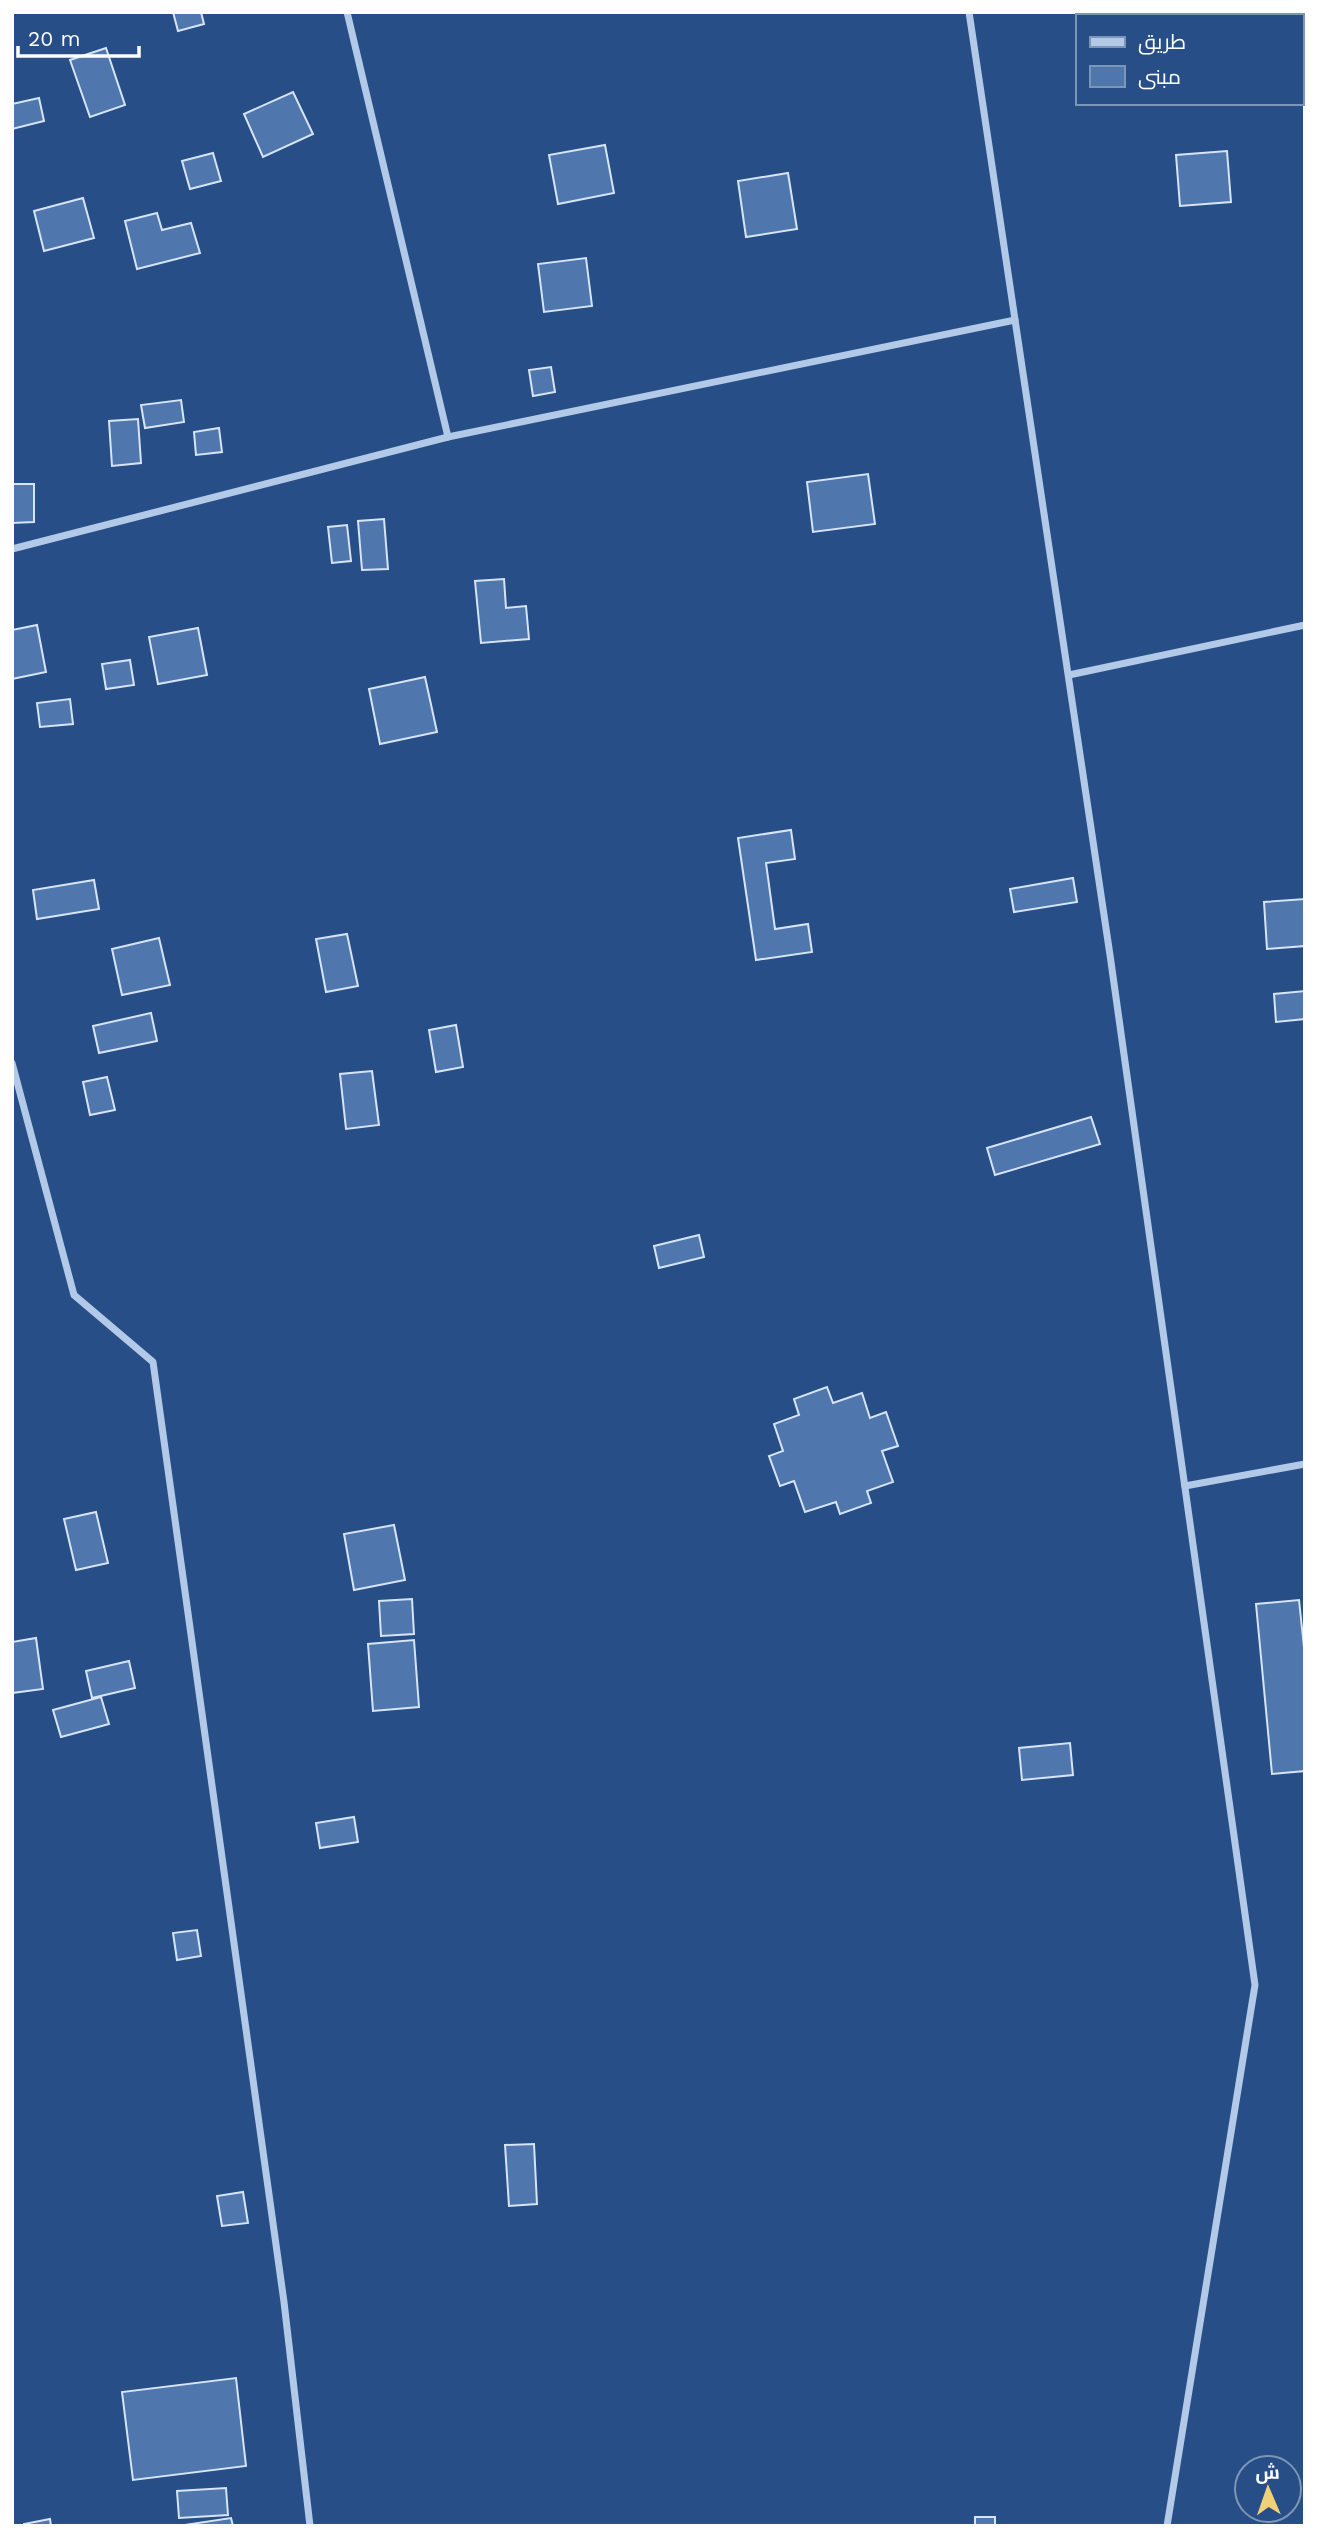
<svg xmlns="http://www.w3.org/2000/svg" width="1317" height="2538" viewBox="0 0 1317 2538" font-family="'Work Sans',Cairo,sans-serif">
<rect width="100%" height="100%" fill="#274e86"/>
<g fill="#4f77ae" stroke="#d6e4f6" stroke-width="2">
<polygon points="173,12 201,12 204,24 178,31"/>
<polygon points="106,48 125,105 90,117 70,60"/>
<polygon points="293,92 313,134 263,157 244,114"/>
<polygon points="39,98 44,121 12,129 12,104"/>
<polygon points="605,145 614,193 558,204 549,155"/>
<polygon points="1227,151 1231,202 1180,206 1176,155"/>
<polygon points="213,153 221,181 190,189 182,161"/>
<polygon points="788,173 797,229 746,237 738,181"/>
<polygon points="83,198 94,238 44,251 34,211"/>
<polygon points="157,213 162,230 191,223 200,253 137,269 125,221"/>
<polygon points="586,258 592,306 544,312 538,264"/>
<polygon points="551,367 555,392 533,396 529,370"/>
<polygon points="181,400 184,422 145,428 141,405"/>
<polygon points="138,419 141,463 112,466 109,421"/>
<polygon points="219,428 222,452 196,455 194,432"/>
<polygon points="868,474 875,524 813,532 807,482"/>
<polygon points="12,484 34,484 34,522 12,523"/>
<polygon points="384,519 388,569 362,570 358,521"/>
<polygon points="347,525 351,561 332,563 328,527"/>
<polygon points="504,579 506,608 526,606 529,639 481,643 475,581"/>
<polygon points="37,625 46,672 12,679 12,630"/>
<polygon points="198,628 207,675 158,684 149,637"/>
<polygon points="130,660 134,685 106,689 102,664"/>
<polygon points="425,677 437,732 380,744 369,689"/>
<polygon points="70,699 73,724 40,727 37,703"/>
<polygon points="791,830 795,859 766,863 775,929 808,924 812,952 756,960 738,838"/>
<polygon points="1073,878 1077,902 1014,912 1010,889"/>
<polygon points="94,880 99,909 37,919 33,890"/>
<polygon points="1305,899 1305,946 1267,949 1264,902"/>
<polygon points="347,934 358,986 326,992 316,939"/>
<polygon points="159,938 170,985 122,995 112,949"/>
<polygon points="1305,991 1305,1019 1276,1022 1274,994"/>
<polygon points="151,1013 157,1041 99,1053 93,1026"/>
<polygon points="456,1025 463,1067 436,1072 429,1030"/>
<polygon points="372,1071 379,1125 346,1129 340,1074"/>
<polygon points="107,1077 115,1110 90,1115 83,1082"/>
<polygon points="1091,1117 1100,1144 995,1175 987,1148"/>
<polygon points="699,1235 704,1257 659,1268 654,1246"/>
<polygon points="827,1387 833,1403 862,1393 870,1418 886,1412 898,1446 882,1451 893,1482 867,1491 871,1503 840,1514 836,1502 805,1512 794,1481 780,1486 769,1456 783,1451 774,1424 799,1415 794,1399"/>
<polygon points="96,1512 108,1563 76,1570 64,1519"/>
<polygon points="394,1525 405,1580 354,1590 344,1534"/>
<polygon points="412,1599 414,1634 381,1636 379,1601"/>
<polygon points="1299,1600 1305,1657 1305,1771 1272,1774 1256,1604"/>
<polygon points="36,1638 43,1689 12,1693 12,1642"/>
<polygon points="414,1640 419,1707 373,1711 368,1644"/>
<polygon points="129,1661 135,1688 92,1698 86,1671"/>
<polygon points="101,1697 109,1724 61,1737 53,1710"/>
<polygon points="1070,1743 1073,1775 1022,1780 1019,1748"/>
<polygon points="354,1817 358,1842 320,1848 316,1823"/>
<polygon points="197,1930 201,1956 177,1960 173,1933"/>
<polygon points="534,2144 537,2204 509,2206 505,2145"/>
<polygon points="243,2192 248,2223 222,2226 217,2196"/>
<polygon points="236,2378 246,2466 133,2480 122,2392"/>
<polygon points="226,2488 228,2515 179,2518 177,2491"/>
<rect x="975" y="2517" width="20" height="9"/>
<polygon points="231,2518 233,2526 184,2526 184,2525"/>
<polygon points="50,2519 51,2526 24,2526 24,2524"/>
</g>
<g fill="none" stroke-linecap="round" stroke-linejoin="round">
<g stroke="#b2c9e8" stroke-width="7">
<polyline points="347,12 448,437"/>
<polyline points="969,12 1110,955 1255,1985 1167,2526"/>
<polyline points="12,549 448,437 1015,320"/>
<polyline points="1069,675 1305,625"/>
<polyline points="12,1063 74,1295 153,1362 284,2302 310,2526"/>
<polyline points="1185,1486 1305,1464"/>
</g>
</g>
<rect width="1317" height="2538" fill="none" stroke="#ffffff" stroke-width="28"/>
<rect x="1076" y="14" width="228" height="91" fill="#274e86" stroke="#7d95b6" stroke-width="2"/>
<rect x="1090" y="37" width="35" height="10" fill="#b2c9e8" stroke="#7d95b6" stroke-width="2"/>
<text x="1138" y="49" font-size="21" fill="#ffffff">طريق</text>
<rect x="1090" y="66" width="35" height="21" fill="#4f77ae" stroke="#7d95b6" stroke-width="2"/>
<text x="1138" y="84" font-size="21" fill="#ffffff">مبنى</text>
<g transform="translate(1268 2489) rotate(358)"><circle r="33" fill="#274e86" stroke="#7d95b6" stroke-width="2"/>
<path d="M0-5L12 26L0 18L-12 26Z" fill="#f1d177"/>
<text y="-10" font-size="19" font-weight="bold" text-anchor="middle" fill="#ffffff">ش</text>
</g>
<path d="M18 46v10h121v-10" fill="none" stroke="#ffffff" stroke-width="3.5"/>
<text x="28" y="46" font-size="21" fill="#ffffff" stroke="#274e86" stroke-width="5" paint-order="stroke">20 m</text>
</svg>
